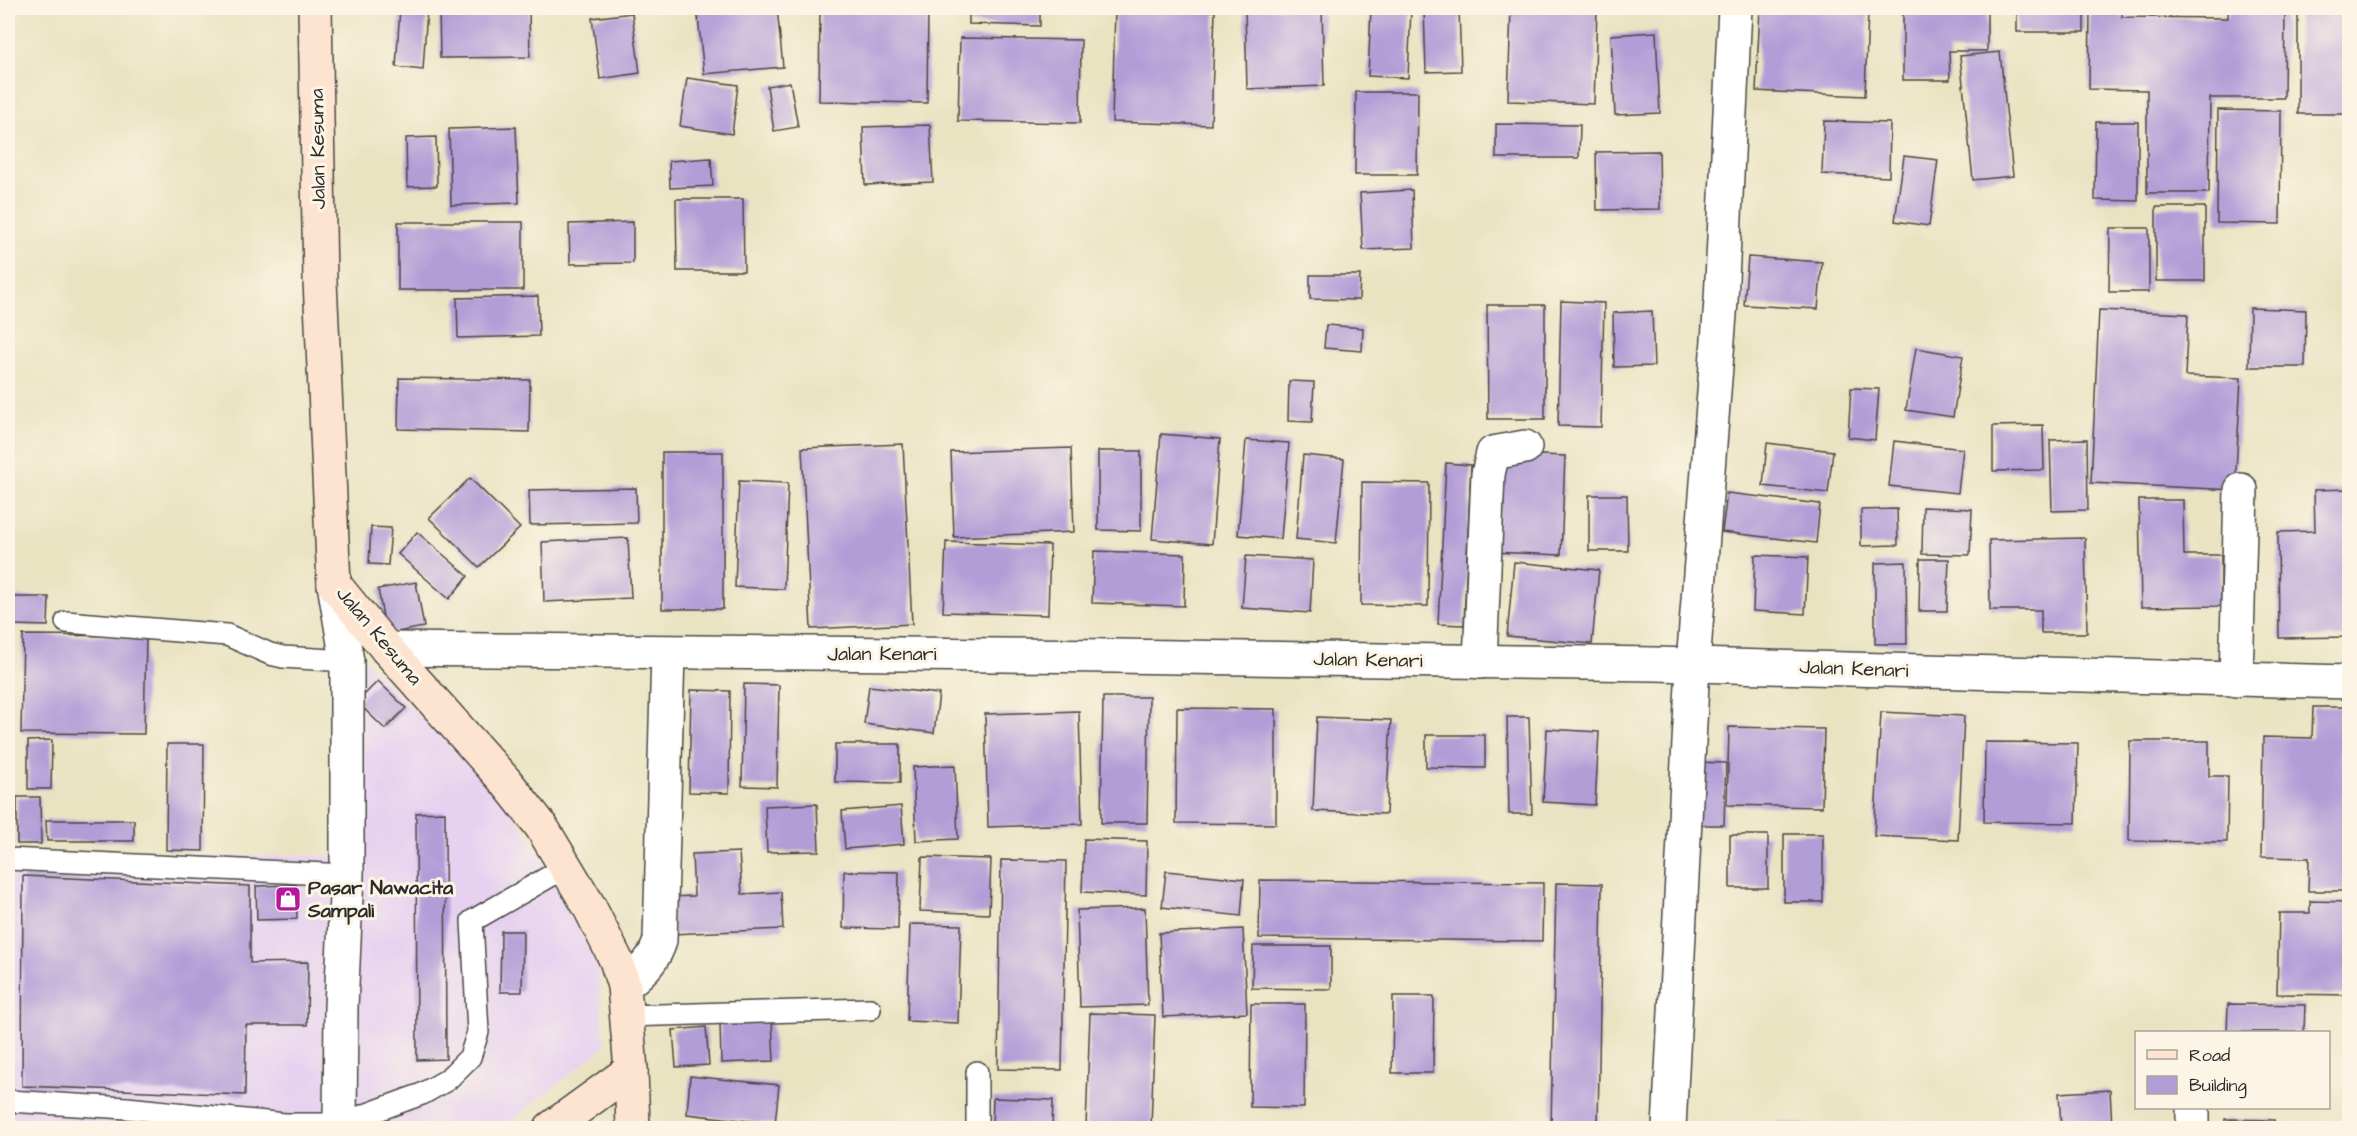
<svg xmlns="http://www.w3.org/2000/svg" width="2357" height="1136" viewBox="0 0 2357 1136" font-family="'Architects Daughter',sans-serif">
<rect width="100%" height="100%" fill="#fcf5e5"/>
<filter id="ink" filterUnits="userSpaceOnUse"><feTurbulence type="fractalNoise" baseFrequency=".0167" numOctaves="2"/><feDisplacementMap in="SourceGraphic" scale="12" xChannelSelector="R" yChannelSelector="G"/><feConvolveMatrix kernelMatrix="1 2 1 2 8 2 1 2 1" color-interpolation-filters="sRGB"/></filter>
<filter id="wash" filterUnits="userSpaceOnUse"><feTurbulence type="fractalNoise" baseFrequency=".008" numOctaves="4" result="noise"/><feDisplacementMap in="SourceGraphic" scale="24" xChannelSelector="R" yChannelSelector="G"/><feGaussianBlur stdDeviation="1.35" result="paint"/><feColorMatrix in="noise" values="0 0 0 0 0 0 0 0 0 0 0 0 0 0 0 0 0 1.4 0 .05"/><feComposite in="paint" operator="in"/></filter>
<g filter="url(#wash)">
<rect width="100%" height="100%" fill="#eae3c2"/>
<polygon fill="#e6d2f0" points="359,654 505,800 595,941 605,1046 503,1128 8,1128 8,854 333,856"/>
<g id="blocks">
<g fill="#b29ed7">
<polygon points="400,8 427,8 423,70 396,67"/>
<polygon points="439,8 529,8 530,57 440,58"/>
<polygon points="697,8 777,8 783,67 704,74"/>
<polygon points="820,8 928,8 927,103 819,101"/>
<polygon points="969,8 1040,8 1040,26 969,24"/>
<polygon points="1115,8 1215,11 1211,125 1112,122"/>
<polygon points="1245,8 1322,8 1324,86 1247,89"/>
<polygon points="1371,8 1411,8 1408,78 1368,76"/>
<polygon points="1424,8 1459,8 1461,71 1426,72"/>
<polygon points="1511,8 1597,8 1594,104 1508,101"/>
<polygon points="1760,8 1868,10 1865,96 1756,91"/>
<rect x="2017" y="8" width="67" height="24"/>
<polygon points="2090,8 2122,8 2122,17 2228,18 2228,8 2285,8 2284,98 2210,98 2209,193 2147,193 2147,90 2089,89"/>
<rect x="2298" y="8" width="52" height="106"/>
<polygon points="1987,10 1987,51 1949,51 1950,80 1903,80 1903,11"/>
<polygon points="632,13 640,73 600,79 592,18"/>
<polygon points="1656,32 1660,113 1615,115 1611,35"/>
<polygon points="960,38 1081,40 1080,123 958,121"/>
<polygon points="2000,52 2013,176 1973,180 1960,56"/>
<polygon points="687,78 738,85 732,134 680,126"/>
<polygon points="790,82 798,127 774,131 767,86"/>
<polygon points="1356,92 1418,92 1417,175 1355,175"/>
<polygon points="2218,110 2281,111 2280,224 2217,223"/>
<polygon points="1824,121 1890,123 1889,177 1822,174"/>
<polygon points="2096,122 2138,122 2138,201 2095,200"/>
<polygon points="1496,124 1580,125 1579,158 1496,158"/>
<polygon points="930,125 933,182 865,185 863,127"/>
<polygon points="516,127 519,203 451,205 449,129"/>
<polygon points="436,137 437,186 407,187 406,138"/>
<polygon points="1659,151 1660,209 1597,210 1596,152"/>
<polygon points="1904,156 1938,160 1929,226 1895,221"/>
<polygon points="711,158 713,186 670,188 669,161"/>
<polygon points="1412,190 1414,248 1363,250 1360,193"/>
<polygon points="676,199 743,199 744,271 677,271"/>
<rect x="2156" y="207" width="49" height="74"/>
<rect x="398" y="222" width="125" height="68"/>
<polygon points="633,222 633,263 570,264 569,224"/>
<polygon points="2110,228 2149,228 2149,292 2109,292"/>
<polygon points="1748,257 1822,262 1818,309 1744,305"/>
<polygon points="1310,275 1360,275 1359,300 1310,299"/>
<polygon points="538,296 539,336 458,338 457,298"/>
<polygon points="1561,301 1604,303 1601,427 1558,426"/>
<polygon points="1487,305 1545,305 1545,419 1488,419"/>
<polygon points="2250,308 2306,310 2305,367 2249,367"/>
<polygon points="2099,310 2188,314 2185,376 2241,378 2235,490 2091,483"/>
<polygon points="1652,311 1654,366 1614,367 1613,313"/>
<polygon points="1326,325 1363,328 1362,351 1324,348"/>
<polygon points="1916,348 1963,356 1953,417 1906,410"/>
<polygon points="399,378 530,380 529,432 398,429"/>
<polygon points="1289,381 1314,382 1312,422 1288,421"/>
<polygon points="1851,388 1879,389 1875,440 1848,437"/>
<polygon points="2043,425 2044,470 1993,471 1993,426"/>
<polygon points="1161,434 1220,439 1212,544 1152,539"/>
<polygon points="2087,439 2088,510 2052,511 2050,440"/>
<polygon points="1246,440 1289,443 1281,539 1238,535"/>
<polygon points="1894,441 1963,449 1958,493 1889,486"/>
<polygon points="1767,443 1833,451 1828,493 1763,486"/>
<polygon points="903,444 912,624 811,629 802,448"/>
<polygon points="1071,448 1074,532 954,537 951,452"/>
<polygon points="1098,451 1141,451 1141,531 1098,530"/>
<rect x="662" y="452" width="61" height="157"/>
<polygon points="1495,453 1565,456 1561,555 1491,552"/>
<polygon points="1303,455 1344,459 1336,543 1296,539"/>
<polygon points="1446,463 1471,465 1464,625 1438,624"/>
<polygon points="470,478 520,528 479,567 429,518"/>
<polygon points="739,481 788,483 784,589 735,587"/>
<polygon points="1362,482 1429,483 1428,606 1361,605"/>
<polygon points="636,488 637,523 530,525 529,490"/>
<polygon points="2350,489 2350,637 2279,638 2278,532 2315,531 2314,490"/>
<polygon points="1727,493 1820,504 1816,543 1722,532"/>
<polygon points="1589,495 1627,495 1628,551 1589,551"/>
<polygon points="2139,500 2183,500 2184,555 2221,555 2221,606 2141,607"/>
<polygon points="1923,507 1972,509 1970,555 1922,554"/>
<polygon points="1897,509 1898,545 1861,546 1861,510"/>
<polygon points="371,527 391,528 388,565 369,564"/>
<polygon points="417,532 468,576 449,599 398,554"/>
<polygon points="628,538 631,598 544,602 542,542"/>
<polygon points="2085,538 2087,633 2041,633 2041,610 1990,610 1989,540"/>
<polygon points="946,542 1050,545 1048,615 943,612"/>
<polygon points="1094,551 1185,554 1184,606 1092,603"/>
<polygon points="1755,555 1808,557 1805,614 1753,611"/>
<polygon points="1246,556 1313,560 1310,613 1242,608"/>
<polygon points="1920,559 1949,559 1947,611 1919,611"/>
<polygon points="1514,562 1599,570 1592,644 1507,636"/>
<polygon points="1906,562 1907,644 1875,644 1875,563"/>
<polygon points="416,582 424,627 386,634 378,589"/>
<polygon points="11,597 49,597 48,626 11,625"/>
<polygon points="23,635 146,636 144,734 21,733"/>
<polygon points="378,681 406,708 385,729 357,702"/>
<polygon points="744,684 779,685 777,787 742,786"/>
<polygon points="869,686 939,694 934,733 864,724"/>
<polygon points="691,690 730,691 729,793 689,792"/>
<polygon points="1103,697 1149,697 1147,823 1101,823"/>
<polygon points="2313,707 2350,707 2350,891 2308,891 2309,858 2261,857 2263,737 2312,738"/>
<polygon points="1177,708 1276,709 1276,824 1176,823"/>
<polygon points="1079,711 1082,824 988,827 985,714"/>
<polygon points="1881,712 1964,716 1958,840 1874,836"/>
<polygon points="1317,717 1391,720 1386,814 1313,811"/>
<polygon points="1507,717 1529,717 1532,814 1509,814"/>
<polygon points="1729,727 1824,729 1822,807 1727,805"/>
<polygon points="1547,729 1599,732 1595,805 1543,802"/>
<polygon points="1426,735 1485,735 1485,768 1426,767"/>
<polygon points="52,740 51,789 28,789 28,741"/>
<polygon points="2130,741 2209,741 2209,776 2228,776 2227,842 2129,841"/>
<polygon points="1985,742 2078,743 2076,823 1984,822"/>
<polygon points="167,744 204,744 203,851 166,850"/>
<polygon points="835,744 900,744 900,783 835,782"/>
<polygon points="1692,762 1726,763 1724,825 1691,825"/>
<polygon points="955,765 958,839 916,841 913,767"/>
<polygon points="17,797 40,797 41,844 17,844"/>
<polygon points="817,804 819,851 767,852 765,806"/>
<polygon points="901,806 904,844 845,849 842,811"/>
<polygon points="445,812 446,1059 417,1060 416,813"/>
<polygon points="46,820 134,820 134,841 47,841"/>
<rect x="1784" y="834" width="39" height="68"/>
<rect x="1730" y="835" width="38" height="53"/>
<polygon points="1084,839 1147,841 1146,895 1082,892"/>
<polygon points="739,852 742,894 781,892 783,929 672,934 670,897 694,896 692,854"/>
<polygon points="922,857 991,859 989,914 920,911"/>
<polygon points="1001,860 1066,861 1062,1070 998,1069"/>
<polygon points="844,871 899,872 898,929 843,928"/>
<polygon points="1166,871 1244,879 1241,916 1162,907"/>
<polygon points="23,876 250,886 250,963 308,962 307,1025 246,1025 245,1095 22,1086"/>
<polygon points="1260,880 1543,883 1542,941 1259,938"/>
<polygon points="1556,883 1602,884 1598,1128 1551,1128"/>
<polygon points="296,885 297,919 257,920 256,886"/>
<polygon points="2310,901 2350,902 2350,995 2277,994 2279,913 2310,913"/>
<polygon points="1145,908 1148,1005 1080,1007 1077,910"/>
<polygon points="910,924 961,925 958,1023 907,1021"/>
<polygon points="1243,929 1247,1013 1163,1017 1159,933"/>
<polygon points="501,931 523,931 522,992 500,992"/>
<polygon points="1253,946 1331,946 1331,989 1252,988"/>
<polygon points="1393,996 1434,996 1433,1073 1392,1073"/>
<polygon points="1251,1004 1305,1004 1304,1108 1250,1107"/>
<polygon points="2228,1004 2305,1005 2304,1032 2227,1032"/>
<polygon points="1090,1013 1155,1015 1151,1128 1086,1128"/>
<polygon points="772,1020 774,1061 721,1063 720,1022"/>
<polygon points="706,1027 709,1065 676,1067 673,1030"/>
<polygon points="690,1076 779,1085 775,1124 687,1114"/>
<polygon points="2110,1090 2112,1128 2061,1128 2059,1093"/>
<polygon points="993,1098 1053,1100 1052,1128 992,1128"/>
<polygon points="2225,1119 2274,1120 2274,1128 2225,1128"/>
<polygon points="1778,1121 1824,1127 1824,1128 1777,1128"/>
</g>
</g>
</g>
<g filter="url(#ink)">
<use href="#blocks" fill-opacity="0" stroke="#484742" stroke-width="1.5"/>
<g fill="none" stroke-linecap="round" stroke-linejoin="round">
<defs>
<g id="lane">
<polyline points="66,622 227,635 270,654 283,657 347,661"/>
<polyline points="8,859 347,875"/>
<polyline points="626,1016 870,1009"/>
<polyline points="8,1101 127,1108 285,1124 340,1124 422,1094 447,1080 470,1057 478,1032 472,921 566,867"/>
<polyline points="977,1128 977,1072"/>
</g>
<g id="street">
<polyline points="334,584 347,661 347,875 341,1007 340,1124 342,1128"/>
<polyline points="387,649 1114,656 1655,664 2350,682"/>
<polyline points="1480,662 1488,474 1493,453 1525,447"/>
<polyline points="2236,680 2241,490"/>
<path d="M624,986c16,-14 31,-25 36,-46l8,-287"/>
<polyline points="1669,1128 1693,665 1721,301 1735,8"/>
<polyline points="2193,1128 2193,1108"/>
</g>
<g id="secondary">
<polyline points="315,8 320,281 334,584 387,649 507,783 541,826 589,906 616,960 624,986 631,1070 633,1128"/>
<polyline points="551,1128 631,1070"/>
</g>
</defs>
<use href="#lane" stroke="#484742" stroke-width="24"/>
<use href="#street" stroke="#484742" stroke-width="36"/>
<use href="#secondary" stroke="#484742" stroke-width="36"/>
<use href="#lane" stroke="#fff" stroke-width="21"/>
<use href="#street" stroke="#fff" stroke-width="33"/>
<use href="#secondary" stroke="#fde4d0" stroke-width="33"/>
</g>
</g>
<defs>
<symbol id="shop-square" viewBox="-11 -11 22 22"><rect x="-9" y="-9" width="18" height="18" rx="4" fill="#b5179e" stroke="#fcf5e5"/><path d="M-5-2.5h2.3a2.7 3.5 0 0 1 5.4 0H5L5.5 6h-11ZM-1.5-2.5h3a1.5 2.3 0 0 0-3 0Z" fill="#fff"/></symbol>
</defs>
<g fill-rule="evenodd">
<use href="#shop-square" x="273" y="884" width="30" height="30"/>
</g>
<g text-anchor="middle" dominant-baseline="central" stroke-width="6" stroke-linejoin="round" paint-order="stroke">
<g font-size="20" fill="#2b2b2b" stroke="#fcf5e5">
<text transform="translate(318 149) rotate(-91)">Jalan Kesuma</text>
<text transform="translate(379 636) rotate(50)">Jalan Kesuma</text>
<text x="882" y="654">Jalan Kenari</text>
<text transform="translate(1368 660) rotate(1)">Jalan Kenari</text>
<text transform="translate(1854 669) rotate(2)">Jalan Kenari</text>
</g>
<g font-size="20" font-weight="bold" fill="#2b2b2b" stroke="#fcf5e5" text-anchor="start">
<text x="308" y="888">Pasar Nawacita<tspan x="308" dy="23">Sampali</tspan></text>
</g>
</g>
<rect width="2357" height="1136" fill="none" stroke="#fcf5e5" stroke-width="30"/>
<rect x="2135" y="1031" width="195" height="78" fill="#fcf5e5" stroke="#a8a49b" stroke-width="1.5"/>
<rect x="2147" y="1050" width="30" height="9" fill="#fde4d0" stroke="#a8a49b" stroke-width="1.5"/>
<text x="2189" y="1061" font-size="18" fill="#2b2b2b">Road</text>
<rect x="2147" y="1076" width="30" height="18" fill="#b29ed7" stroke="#a8a49b" stroke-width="1.5"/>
<text x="2189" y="1091" font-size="18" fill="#2b2b2b">Building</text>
</svg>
